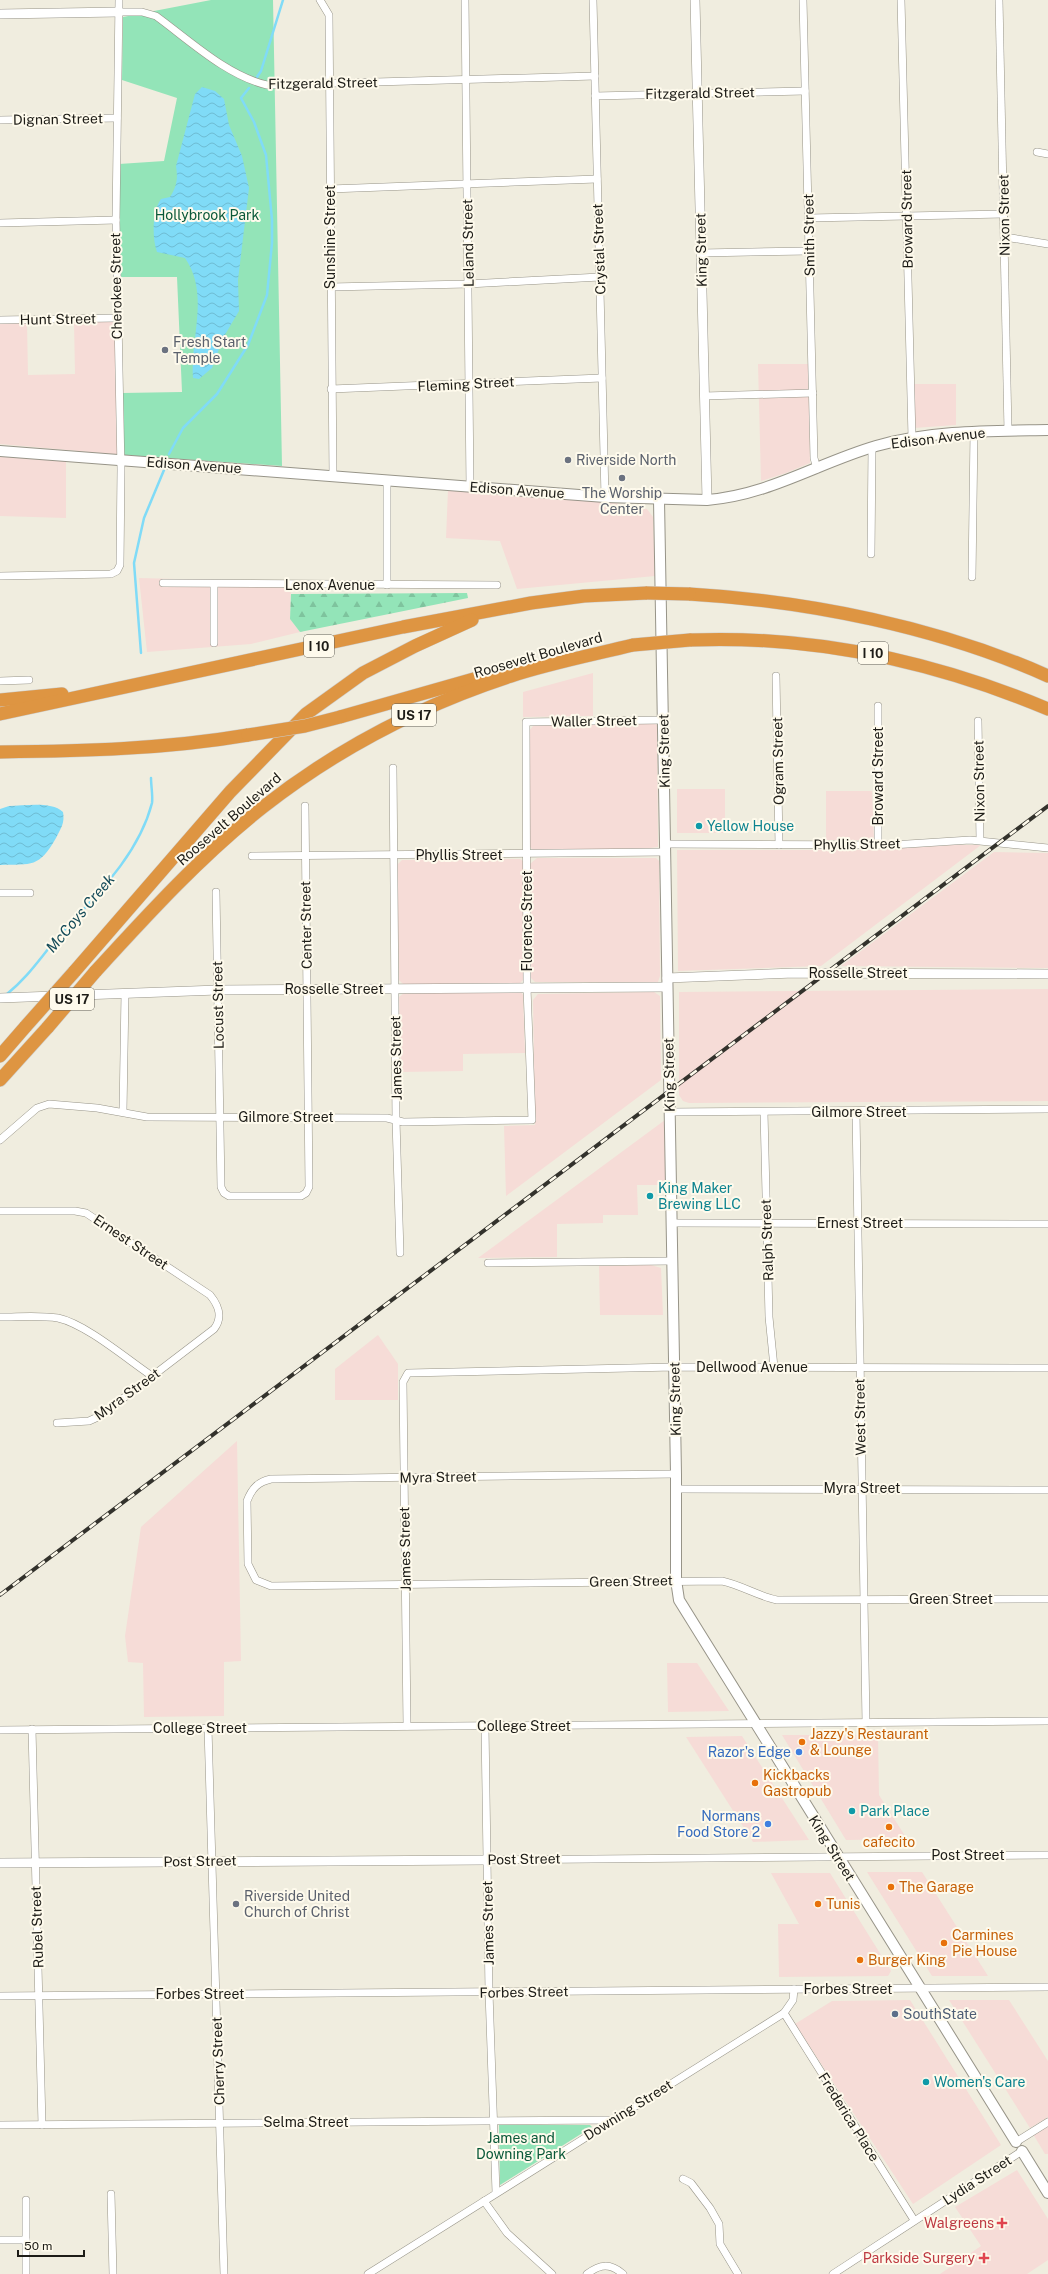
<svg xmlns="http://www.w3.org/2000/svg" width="1048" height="2274" viewBox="0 0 1048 2274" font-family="'Public Sans',sans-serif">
<defs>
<pattern id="forest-firs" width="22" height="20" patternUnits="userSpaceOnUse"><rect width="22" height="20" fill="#93e4b8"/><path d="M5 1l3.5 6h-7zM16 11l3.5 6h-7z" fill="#7ec39d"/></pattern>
<pattern id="water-waves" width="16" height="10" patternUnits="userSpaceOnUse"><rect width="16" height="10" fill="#80dbf7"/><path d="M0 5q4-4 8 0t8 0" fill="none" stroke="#6ebbd3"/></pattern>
</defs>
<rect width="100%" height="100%" fill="#f0eddf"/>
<g fill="#f6dcd7">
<polygon points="120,321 123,455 0,444 0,323 27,323 28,375 75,374 74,322"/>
<polygon points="758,364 808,364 810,463 786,473 761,481"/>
<polygon points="914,384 956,384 956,425 914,428"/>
<polygon points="0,456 66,461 66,518 0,516"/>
<polygon points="448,490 615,503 647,509 653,517 655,576 517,589 500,541 446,538"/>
<polygon points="139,578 291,582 290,619 300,632 251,644 147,652"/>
<polygon points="593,673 593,716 523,717 523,692"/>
<polygon points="653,723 657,725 658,847 634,850 533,850 530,847 529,731 534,725"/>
<rect x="677" y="789" width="48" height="44"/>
<polygon points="826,791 872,791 874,840 826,840"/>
<polygon points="953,845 981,845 821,966 678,971 677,850 873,850"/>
<polygon points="994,852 1048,853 1048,968 841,966"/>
<polygon points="537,858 656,858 659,861 660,976 658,982 535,982 531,978 530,864"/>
<polygon points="520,859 523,861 523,980 520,983 404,985 399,980 397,865 402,860"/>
<polygon points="1048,989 1048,1101 689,1103 683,1101 679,1095 679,992"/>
<polygon points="521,992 523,995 525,1053 463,1054 463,1071 401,1072 399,997 404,993"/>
<polygon points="654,992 660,996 661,1080 506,1196 504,1126 535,1125 533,1000 538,994"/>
<polygon points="665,1120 666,1185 637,1185 638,1215 603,1215 603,1223 557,1224 557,1257 478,1258"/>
<polygon points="651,1265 661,1268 663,1315 600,1315 599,1266"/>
<polygon points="378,1335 398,1364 398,1400 335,1400 335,1369"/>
<polygon points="237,1441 241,1661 224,1662 224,1716 144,1717 143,1663 128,1662 125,1636 141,1527"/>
<polygon points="667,1663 697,1663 729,1711 668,1712"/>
<polygon points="782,1735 878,1735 879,1795 907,1839 846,1840"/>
<polygon points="742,1736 809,1840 753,1842 686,1737"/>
<polygon points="867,1872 922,1872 988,1976 932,1976"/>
<polygon points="771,1873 830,1873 891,1971 888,1976 779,1977 778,1924 799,1924"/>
<polygon points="910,2000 1001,2145 913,2204 795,2024 832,2001"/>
<polygon points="1009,2000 1048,2061 1048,2117 1030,2128 949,2000"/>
<polygon points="1048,2125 1048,2154 1045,2154 1033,2134"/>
<polygon points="1017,2170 1048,2219 1048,2260 1027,2274 940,2274 981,2246 955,2207"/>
</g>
<polygon fill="url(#forest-firs)" points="467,593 468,598 300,632 290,619 291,594"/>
<g fill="#93e4b8">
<polygon points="211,0 273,0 282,466 123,455 122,393 182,392 177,277 120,277 119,164 164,161 177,98 122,80 123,17"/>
<polygon points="499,2125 590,2125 592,2127 500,2185"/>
</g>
<g fill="url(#water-waves)">
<path d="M202,87l13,4 9,8 5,26 13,31 7,32 -11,92 1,31 -16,27 -11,30 -13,11 -6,-1c-3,-40 17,-84 -8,-120l-28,-6c-5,-14 -5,-40 4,-53l9,-2c7,-11 8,-19 6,-31l19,-72z"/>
<path d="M9,806c16,0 42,-5 54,6 2,11 -2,16 -7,26 -17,30 -24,26 -56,27v-56z"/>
</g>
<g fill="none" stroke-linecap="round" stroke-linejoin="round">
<g stroke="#80dbf7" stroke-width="2.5">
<polyline points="257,77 261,71 283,0"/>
<polyline points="169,454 183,428 217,394 248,345 267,295 272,243 272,220 266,155 254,122 241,98 249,88"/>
<polyline points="141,653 134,563 144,518 164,470"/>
<path d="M7,994c22,-18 33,-36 51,-57 36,-40 80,-80 94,-134 1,-7 -1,-17 -1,-25"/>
</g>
<defs>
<g id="minor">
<polyline points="320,0 329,15 333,476"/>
<polyline points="465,0 470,487"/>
<polyline points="593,0 605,497"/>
<polyline points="803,0 814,458 817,469"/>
<polyline points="901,0 912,438"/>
<polyline points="999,0 1008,431"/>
<path d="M119,12h23l14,4c33,24 71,60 111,69l328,-9"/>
<polyline points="595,96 805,91"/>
<polyline points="0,120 117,118"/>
<polyline points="1037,152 1048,154"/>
<polyline points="330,189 597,179"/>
<polyline points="809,218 1004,214"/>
<polyline points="0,223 116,220"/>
<polyline points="1005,237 1048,244"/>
<polyline points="701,253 809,251"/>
<polyline points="330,287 468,284 600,277"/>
<polyline points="0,320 116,318"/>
<polyline points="331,389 602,378"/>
<polyline points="704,396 813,393"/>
<polyline points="871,554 872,447"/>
<polyline points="0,576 111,574 117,571 120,565 121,469 116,220 119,0"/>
<polyline points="972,577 974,432"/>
<polyline points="163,583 497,585"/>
<polyline points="214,584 214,643"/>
<polyline points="387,585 387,481"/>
<polyline points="776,676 779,845"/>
<polyline points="0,681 29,680"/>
<polyline points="878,706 878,845"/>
<polyline points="978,721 980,840"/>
<polyline points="393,768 396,1120 400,1253"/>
<polyline points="665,844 892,845 970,840 1048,848"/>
<polyline points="252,856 665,852"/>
<polyline points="216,892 221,1187 224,1193 229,1196 301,1196 306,1193 309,1187 305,806"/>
<polyline points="0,893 30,893"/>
<polyline points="123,1112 125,994"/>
<polyline points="670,1112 1048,1109"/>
<polyline points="764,1112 769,1317 774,1367"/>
<polyline points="856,1112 866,1723"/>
<polyline points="0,1140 37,1108 49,1104 97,1108 147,1117 387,1118 403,1122 532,1120 527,988 526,722 663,720"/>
<path d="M0,1211h75l11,2 124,82c9,11 13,22 4,34l-114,87 -11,5 -32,2"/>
<polyline points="672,1223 1048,1224"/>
<polyline points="488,1263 672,1261"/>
<path d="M0,1317c19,0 40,-2 58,1 28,6 70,42 94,58"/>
<path d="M676,1474l-405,5c-13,3 -19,9 -24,22l1,63 8,16 15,6 451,-5c19,4 36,15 55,19l271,-1"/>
<polyline points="676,1489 1048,1490"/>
<polyline points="407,1726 403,1382 408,1373 674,1367 1048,1368"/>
<polyline points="485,1726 489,1992 496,2192"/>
<polyline points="208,1728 224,2274"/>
<polyline points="32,1729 42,2125"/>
<polyline points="0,1730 1048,1721"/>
<polyline points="486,1860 1048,1855"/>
<polyline points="0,1996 1048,1987"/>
<polyline points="784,2013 914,2220"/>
<polyline points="0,2125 612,2120"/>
<polyline points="1016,2142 1048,2122"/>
<polyline points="683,2179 691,2183 710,2208 719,2224 720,2244 738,2274"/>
<polyline points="111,2194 113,2274"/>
<polyline points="26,2200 26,2274"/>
<polyline points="484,2201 507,2233 552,2274"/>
<polyline points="0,2240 26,2240"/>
<polyline points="368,2274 784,2013 793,2000 794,1989"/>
<path d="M587,2274c13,-10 23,-11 36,0"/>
<polyline points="833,2274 1022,2151"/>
</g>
<g id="tertiary">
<polyline points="695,0 707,500"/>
<polyline points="0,14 119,12"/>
<polyline points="667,978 794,973 1048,974"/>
<polyline points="0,998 218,990 667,987"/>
<polyline points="0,1863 486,1860"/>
</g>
<g id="secondary">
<path d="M0,451l605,46 102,3c62,-5 111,-37 169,-54 56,-16 115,-15 172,-16"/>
<polyline points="659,500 676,1474 676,1580 679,1600 1016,2142"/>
<polyline points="1022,2151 1048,2193"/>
</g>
<g id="motorway">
<path d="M689,594c120,7 249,33 359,82"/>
<path d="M690,640c125,-5 243,21 358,69"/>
<polyline points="0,700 62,694"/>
<polyline points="0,714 403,627 531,603 584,596 647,593"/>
<polyline points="340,717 502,671"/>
<path d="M0,752c83,-1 166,-3 248,-17"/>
<polyline points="74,972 230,792 306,714 363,673 415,646 472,620"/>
<path d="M95,972c53,-58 107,-117 168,-165 74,-58 159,-102 248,-131 40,-13 81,-21 122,-31"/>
<polyline points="0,1056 26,1026"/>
<polyline points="0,1080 48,1027"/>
</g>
</defs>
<use href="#minor" stroke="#979488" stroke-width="8"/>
<use href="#tertiary" stroke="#979488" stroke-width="10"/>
<use href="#secondary" stroke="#979488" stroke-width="12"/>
<use href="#motorway" stroke="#cdcdcc" stroke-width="14"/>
<use href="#minor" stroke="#fff" stroke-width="7"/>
<use href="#tertiary" stroke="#fff" stroke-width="9"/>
<use href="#secondary" stroke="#fff" stroke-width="10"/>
<use href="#motorway" stroke="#de9542" stroke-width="13"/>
<defs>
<polyline id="rail" points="0,1595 1048,806"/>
</defs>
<use href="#rail" stroke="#33322c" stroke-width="4"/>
<use href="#rail" stroke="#fefaec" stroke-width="2.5" stroke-dasharray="8" stroke-linecap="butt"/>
<defs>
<g id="motorway-bridge">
<polyline points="647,593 689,594"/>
<polyline points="633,645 690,640"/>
<polyline points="248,735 305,726 340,717"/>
<polyline points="26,1026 74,972"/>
<polyline points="48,1027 95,972"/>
</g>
</defs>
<use href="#motorway-bridge" stroke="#cdcdcc" stroke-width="14" stroke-linecap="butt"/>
<use href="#motorway-bridge" stroke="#de9542" stroke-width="13"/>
</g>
<g fill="#6b7280" stroke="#fefaec" stroke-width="1.5">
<circle cx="165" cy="350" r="4"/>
<circle cx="568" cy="460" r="4"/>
<circle cx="622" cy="478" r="4"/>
<circle cx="236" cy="1904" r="4"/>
</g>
<g fill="#0f9aa8" stroke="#fefaec" stroke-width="1.5">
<circle cx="699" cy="826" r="4"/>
<circle cx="650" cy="1196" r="4"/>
<circle cx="852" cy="1811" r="4"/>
<circle cx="926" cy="2082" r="4"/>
</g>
<g fill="#e8710a" stroke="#fefaec" stroke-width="1.5">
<circle cx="802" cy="1742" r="4"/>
<circle cx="755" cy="1783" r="4"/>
<circle cx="889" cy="1827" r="4"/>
<circle cx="891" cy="1887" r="4"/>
<circle cx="818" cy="1904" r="4"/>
<circle cx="944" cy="1943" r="4"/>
<circle cx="860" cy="1960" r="4"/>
</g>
<g fill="#3f7fe0" stroke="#fefaec" stroke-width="1.5">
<circle cx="799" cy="1752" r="4"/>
<circle cx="768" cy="1824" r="4"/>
</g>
<circle fill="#5c6f8a" stroke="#fefaec" stroke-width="1.5" cx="895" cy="2014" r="4"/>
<g fill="#e0444e" stroke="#fefaec" stroke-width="1.5">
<path d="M1000 2217h4v4h4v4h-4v4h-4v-4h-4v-4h4z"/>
<path d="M982 2252h4v4h4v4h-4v4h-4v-4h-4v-4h4z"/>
</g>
<g text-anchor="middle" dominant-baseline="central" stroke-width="4" stroke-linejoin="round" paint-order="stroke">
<g fill="#fefaec" stroke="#605f57" stroke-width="1">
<rect x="304" y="635" width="30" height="22" rx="3"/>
<rect x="858" y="642" width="30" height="22" rx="3"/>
<rect x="392" y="704" width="44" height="22" rx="3"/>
<rect x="50" y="988" width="44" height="22" rx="3"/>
</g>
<g font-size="13" font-weight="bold" fill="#1d1c17">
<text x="319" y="646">I 10</text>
<text x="873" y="653">I 10</text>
<text x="414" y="715">US 17</text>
<text x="72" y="999">US 17</text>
</g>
<g font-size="14" fill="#1d1c17" stroke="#fefaec">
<text transform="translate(323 83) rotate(-1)">Fitzgerald Street</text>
<text transform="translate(700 93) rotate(-1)">Fitzgerald Street</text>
<text transform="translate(58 119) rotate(-1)">Dignan Street</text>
<text transform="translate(1004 215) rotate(-91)">Nixon Street</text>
<text transform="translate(907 219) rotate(-91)">Broward Street</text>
<text transform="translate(809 235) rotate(-91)">Smith Street</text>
<text transform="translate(330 237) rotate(-90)">Sunshine Street</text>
<text transform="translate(468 243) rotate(-91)">Leland Street</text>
<text transform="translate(599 249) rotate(-92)">Crystal Street</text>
<text transform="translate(701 250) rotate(-91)">King Street</text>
<text transform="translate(116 286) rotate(-91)">Cherokee Street</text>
<text transform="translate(58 319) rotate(-1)">Hunt Street</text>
<text transform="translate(466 384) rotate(-3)">Fleming Street</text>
<text transform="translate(938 438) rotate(-7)">Edison Avenue</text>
<text transform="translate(194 465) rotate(4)">Edison Avenue</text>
<text transform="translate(517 490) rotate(4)">Edison Avenue</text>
<text x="330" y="585">Lenox Avenue</text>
<text transform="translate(538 655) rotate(-16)">Roosevelt Boulevard</text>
<text transform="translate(594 721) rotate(-1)">Waller Street</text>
<text transform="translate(664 751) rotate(-91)">King Street</text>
<text transform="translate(778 761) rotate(-91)">Ogram Street</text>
<text transform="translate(878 776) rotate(-90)">Broward Street</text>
<text transform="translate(979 781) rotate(-91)">Nixon Street</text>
<text transform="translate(229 819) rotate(-41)">Roosevelt Boulevard</text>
<text transform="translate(857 844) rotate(-1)">Phyllis Street</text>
<text x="459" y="855">Phyllis Street</text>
<text transform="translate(527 921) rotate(-90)">Florence Street</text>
<text transform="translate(306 925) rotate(-91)">Center Street</text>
<text x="858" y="973">Rosselle Street</text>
<text x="334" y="989">Rosselle Street</text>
<text transform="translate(218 1005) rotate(-91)">Locust Street</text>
<text transform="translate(396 1058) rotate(-91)">James Street</text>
<text transform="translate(669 1075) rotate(-91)">King Street</text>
<text x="859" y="1112">Gilmore Street</text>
<text x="286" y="1117">Gilmore Street</text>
<text x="860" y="1223">Ernest Street</text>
<text transform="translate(767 1240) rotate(-92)">Ralph Street</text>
<text transform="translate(131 1242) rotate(34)">Ernest Street</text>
<text x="752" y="1367">Dellwood Avenue</text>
<text transform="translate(127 1394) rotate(-36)">Myra Street</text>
<text transform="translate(675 1399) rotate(-91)">King Street</text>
<text transform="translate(860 1417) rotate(-91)">West Street</text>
<text transform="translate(438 1477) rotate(-1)">Myra Street</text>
<text x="862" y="1488">Myra Street</text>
<text transform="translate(405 1549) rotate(-91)">James Street</text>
<text transform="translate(631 1581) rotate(-1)">Green Street</text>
<text x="951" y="1599">Green Street</text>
<text x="524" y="1726">College Street</text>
<text x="200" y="1728">College Street</text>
<text transform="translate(832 1848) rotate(58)">King Street</text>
<text x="968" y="1855">Post Street</text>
<text transform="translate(524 1859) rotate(-1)">Post Street</text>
<text transform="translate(200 1861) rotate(-1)">Post Street</text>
<text transform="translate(488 1923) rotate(-91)">James Street</text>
<text transform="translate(37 1927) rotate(-92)">Rubel Street</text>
<text x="848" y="1989">Forbes Street</text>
<text transform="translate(524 1992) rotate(-1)">Forbes Street</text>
<text x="200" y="1994">Forbes Street</text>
<text transform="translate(218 2061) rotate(-92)">Cherry Street</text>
<text transform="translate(628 2110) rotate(-32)">Downing Street</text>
<text transform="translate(849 2117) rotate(58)">Frederica Place</text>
<text x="306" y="2122">Selma Street</text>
<text transform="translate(977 2180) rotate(-33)">Lydia Street</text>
</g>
<g font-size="14" fill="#0a5939" stroke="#fefaec">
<text x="207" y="215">Hollybrook Park</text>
<text x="521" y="2138">James and<tspan x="521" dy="16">Downing Park</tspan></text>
</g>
<g font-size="14" fill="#5b616d" stroke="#fefaec" text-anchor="start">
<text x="173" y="342">Fresh Start<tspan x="173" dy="16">Temple</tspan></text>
<text x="576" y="460">Riverside North</text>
<text x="622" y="493" text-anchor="middle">The Worship<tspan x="622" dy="16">Center</tspan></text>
<text x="244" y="1896">Riverside United<tspan x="244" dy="16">Church of Christ</tspan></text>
</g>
<g font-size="14" fill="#0d838f" stroke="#fefaec" text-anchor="start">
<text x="707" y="826">Yellow House</text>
<text x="658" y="1188">King Maker<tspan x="658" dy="16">Brewing LLC</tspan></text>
<text x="860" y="1811">Park Place</text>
<text x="934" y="2082">Women's Care</text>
</g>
<g font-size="14" fill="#c56008" stroke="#fefaec" text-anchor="start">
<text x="810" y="1734">Jazzy's Restaurant<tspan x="810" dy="16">&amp; Lounge</tspan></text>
<text x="763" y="1775">Kickbacks<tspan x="763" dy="16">Gastropub</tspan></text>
<text x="889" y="1842" text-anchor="middle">cafecito</text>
<text x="899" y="1887">The Garage</text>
<text x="826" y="1904">Tunis</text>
<text x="952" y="1935">Carmines<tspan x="952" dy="16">Pie House</tspan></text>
<text x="868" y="1960">Burger King</text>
</g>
<g font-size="14" fill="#366cbe" stroke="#fefaec" text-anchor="end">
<text x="791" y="1752">Razor's Edge</text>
<text x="760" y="1816">Normans<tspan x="760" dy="16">Food Store 2</tspan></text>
</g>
<g font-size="14" fill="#4e5e75" stroke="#fefaec" text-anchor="start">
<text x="903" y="2014">SouthState</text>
</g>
<g font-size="14" fill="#be3a42" stroke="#fefaec" text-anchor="end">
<text x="994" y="2223">Walgreens</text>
<text x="975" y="2258">Parkside Surgery</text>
</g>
<g font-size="15" font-style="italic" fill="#154b59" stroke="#fefaec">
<text transform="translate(80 913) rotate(-50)">McCoys Creek</text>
</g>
</g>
<path d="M18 2250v6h66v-6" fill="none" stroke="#1d1c17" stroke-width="2"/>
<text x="24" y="2250" font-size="12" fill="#1d1c17" stroke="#fefaec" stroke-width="3" paint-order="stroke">50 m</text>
</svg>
